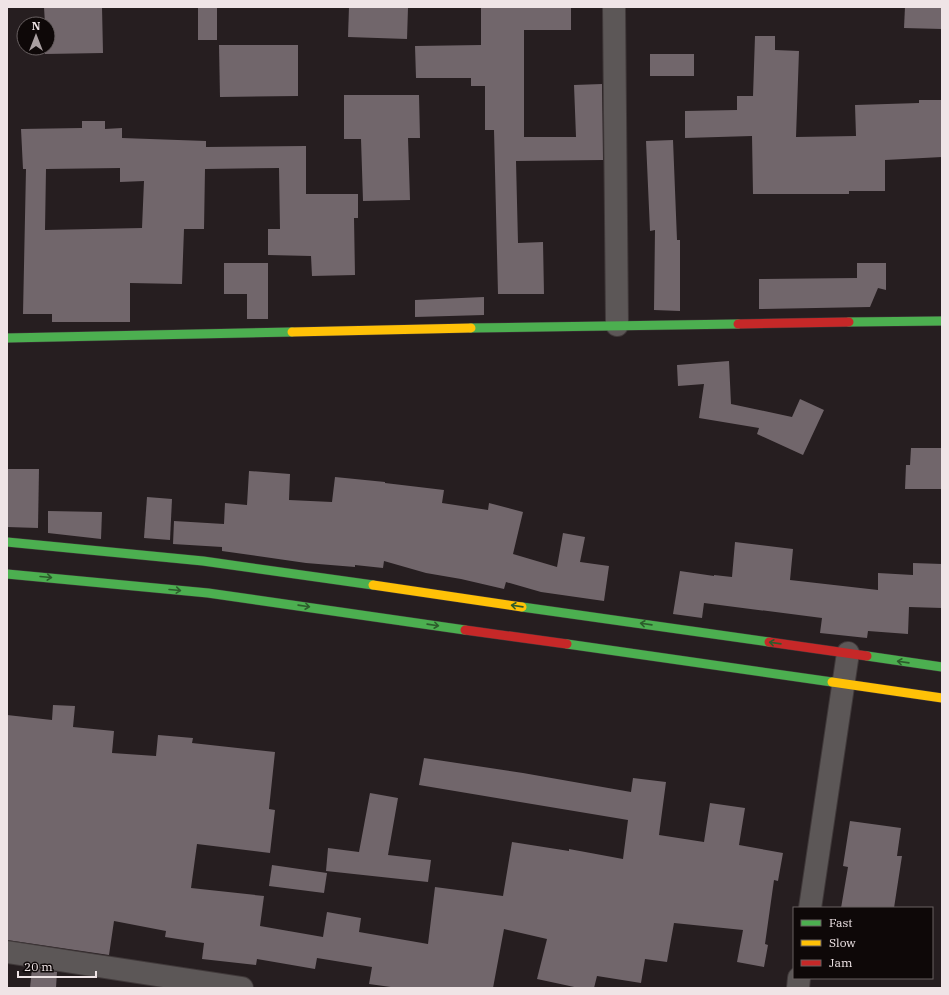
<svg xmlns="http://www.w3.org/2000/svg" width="949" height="995" viewBox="0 0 949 995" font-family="'IBM Plex Serif',serif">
<rect width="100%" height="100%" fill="#261e20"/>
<g fill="#71666b" fill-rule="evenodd">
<polygon points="44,7 102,7 103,53 45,54 45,48 48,48 48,24 45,24"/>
<rect x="198" y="7" width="19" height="33"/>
<polygon points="349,7 408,7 407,39 348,37"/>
<polygon points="481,7 571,7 571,30 524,30 524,137 576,137 574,85 602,84 603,160 516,161 518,243 543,242 544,294 498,294 494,130 485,130 485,86 471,86 471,78 416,78 415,46 481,45"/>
<polygon points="905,7 942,7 942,29 904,28"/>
<polygon points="755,36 775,36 775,50 799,51 796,137 856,136 855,105 919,103 919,100 942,100 942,157 885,160 885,191 849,191 849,194 753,194 752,136 685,138 685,111 737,110 737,96 753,96"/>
<polygon points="219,45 298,45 298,96 220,97"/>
<rect x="650" y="54" width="44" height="22"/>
<polygon points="344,95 419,95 420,138 408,138 410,200 363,201 361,139 344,139"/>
<path d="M82,121h23v8l17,-1v10l84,3v6l100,-1v48h52v24h-4l1,57 -43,1 -1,-20 -43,-1v-26h12l-1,-61 -74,1 -1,60h-20l-2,55 -52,-1v39h-78v-8h-29l3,-145h-3l-2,-40 61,-1zM120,168v14l24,-1 -2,47 -97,2 1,-61z"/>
<polygon points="673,140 677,240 680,240 680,311 654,310 655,230 650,231 646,141"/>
<polygon points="224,263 268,263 268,319 247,319 247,294 224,294"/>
<polygon points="857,263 886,263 886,290 878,288 870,307 759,309 759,279 857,278"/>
<polygon points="484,297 484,315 415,317 415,300"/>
<polygon points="729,361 731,404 792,417 800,399 824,410 803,455 757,434 759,428 699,418 704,384 678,386 677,365"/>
<polygon points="911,448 941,448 941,489 905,489 906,465 910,465"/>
<polygon points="7,469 39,469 38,528 7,527"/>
<polygon points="249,471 290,474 289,500 332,502 335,477 385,482 385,483 444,490 442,503 488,510 489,503 523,512 513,554 557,567 563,533 585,537 580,562 609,566 604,601 541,592 506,582 504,589 461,579 426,573 384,561 383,568 355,565 355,567 306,563 222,551 222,547 173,544 174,521 224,524 225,503 247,505"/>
<polygon points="147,497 172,499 170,540 144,538"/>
<polygon points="48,511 102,512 101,539 48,533"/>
<polygon points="735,542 793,549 790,580 878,590 878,573 913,575 913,563 942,564 942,608 909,607 908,634 868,631 867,638 820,633 822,618 704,603 702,618 673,614 680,571 714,576 714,575 732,577"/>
<polygon points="53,705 75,706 73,727 114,731 112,753 156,756 158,735 193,738 192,743 275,752 269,809 275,810 270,853 197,844 191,888 264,896 260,926 323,937 327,912 361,918 359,932 428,944 435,887 503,896 512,842 569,851 569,849 623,859 628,820 419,785 424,758 523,773 631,792 633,778 666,782 659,835 704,842 710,803 745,808 739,845 783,853 778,881 774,880 765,944 768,945 764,967 737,962 743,930 674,923 667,962 645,959 641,983 597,976 594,988 579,988 537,979 547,939 504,929 493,988 398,988 369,984 372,967 317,958 315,969 257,959 256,965 202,959 204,943 165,937 166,931 114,921 109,955 7,940 7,715 52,720"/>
<polygon points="370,793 398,798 388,855 431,860 428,882 326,871 328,848 359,852"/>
<polygon points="850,821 901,828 897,856 902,856 894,908 841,908 848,867 843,866"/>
<polygon points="272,865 327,873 324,893 269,886"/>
<polygon points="32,968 57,972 56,988 30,988"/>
</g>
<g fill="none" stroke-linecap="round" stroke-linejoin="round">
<defs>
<g id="street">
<polyline points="614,7 617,325"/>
<polyline points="810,908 848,653"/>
<polyline points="7,952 242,988"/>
<polyline points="798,988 799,978"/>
</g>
<g id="fast">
<polyline points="849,322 942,321"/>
<polyline points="471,328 738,324"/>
<polyline points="7,338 292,332"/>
<polyline points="7,542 203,561 373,585"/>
<polyline points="7,574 208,593 465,630"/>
<polyline points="522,607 769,642"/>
<polyline points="567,644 832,682"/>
<polyline points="867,656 942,667"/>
</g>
<g id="slow">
<polyline points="292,332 471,328"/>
<polyline points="373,585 522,607"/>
<polyline points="832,682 942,698"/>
</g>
<g id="jam">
<polyline points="738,324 849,322"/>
<polyline points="465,630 567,644"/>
<polyline points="769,642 867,656"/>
</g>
</defs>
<use href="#street" stroke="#40393a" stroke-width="24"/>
<use href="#fast" stroke="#40393a" stroke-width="10"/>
<use href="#slow" stroke="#40393a" stroke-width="10"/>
<use href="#jam" stroke="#40393a" stroke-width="10"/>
<use href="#street" stroke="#5c5757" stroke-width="22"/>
<use href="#fast" stroke="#4caf50" stroke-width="9"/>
<use href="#slow" stroke="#ffc107" stroke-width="9"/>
<use href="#jam" stroke="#c62828" stroke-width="9"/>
</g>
<defs><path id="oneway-shaft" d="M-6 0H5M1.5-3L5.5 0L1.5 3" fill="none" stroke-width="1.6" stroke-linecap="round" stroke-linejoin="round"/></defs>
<g stroke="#2d5c2c">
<use href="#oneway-shaft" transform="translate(46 577) rotate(5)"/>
<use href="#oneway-shaft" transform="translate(175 590) rotate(5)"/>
<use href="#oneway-shaft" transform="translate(304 606) rotate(8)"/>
<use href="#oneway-shaft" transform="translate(517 606) rotate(-172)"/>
<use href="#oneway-shaft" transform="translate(646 624) rotate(-172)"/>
<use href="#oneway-shaft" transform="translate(433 625) rotate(8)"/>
<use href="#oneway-shaft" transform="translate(775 643) rotate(-172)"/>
<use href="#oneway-shaft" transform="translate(903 662) rotate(-172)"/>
</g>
<rect width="949" height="995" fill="none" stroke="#efe4e6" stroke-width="16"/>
<rect x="793" y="907" width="140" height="72" fill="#0e0808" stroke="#686061"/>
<rect x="801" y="920" width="20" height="6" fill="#4caf50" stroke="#686061"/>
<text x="829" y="927" font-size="12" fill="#efe4e6">Fast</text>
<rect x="801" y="940" width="20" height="6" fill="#ffc107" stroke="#686061"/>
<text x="829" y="947" font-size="12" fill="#efe4e6">Slow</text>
<rect x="801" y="960" width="20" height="6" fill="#c62828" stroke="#686061"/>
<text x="829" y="967" font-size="12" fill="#efe4e6">Jam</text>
<g transform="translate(36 36)"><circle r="19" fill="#0e0808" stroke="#686061"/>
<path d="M0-3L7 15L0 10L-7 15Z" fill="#a99fa1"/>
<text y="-6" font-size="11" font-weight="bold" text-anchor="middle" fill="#efe4e6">N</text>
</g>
<path d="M18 971v6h78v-6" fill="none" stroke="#efe4e6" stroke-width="2"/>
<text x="24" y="971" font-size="12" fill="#efe4e6" stroke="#0e0808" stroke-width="3" paint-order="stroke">20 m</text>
</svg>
